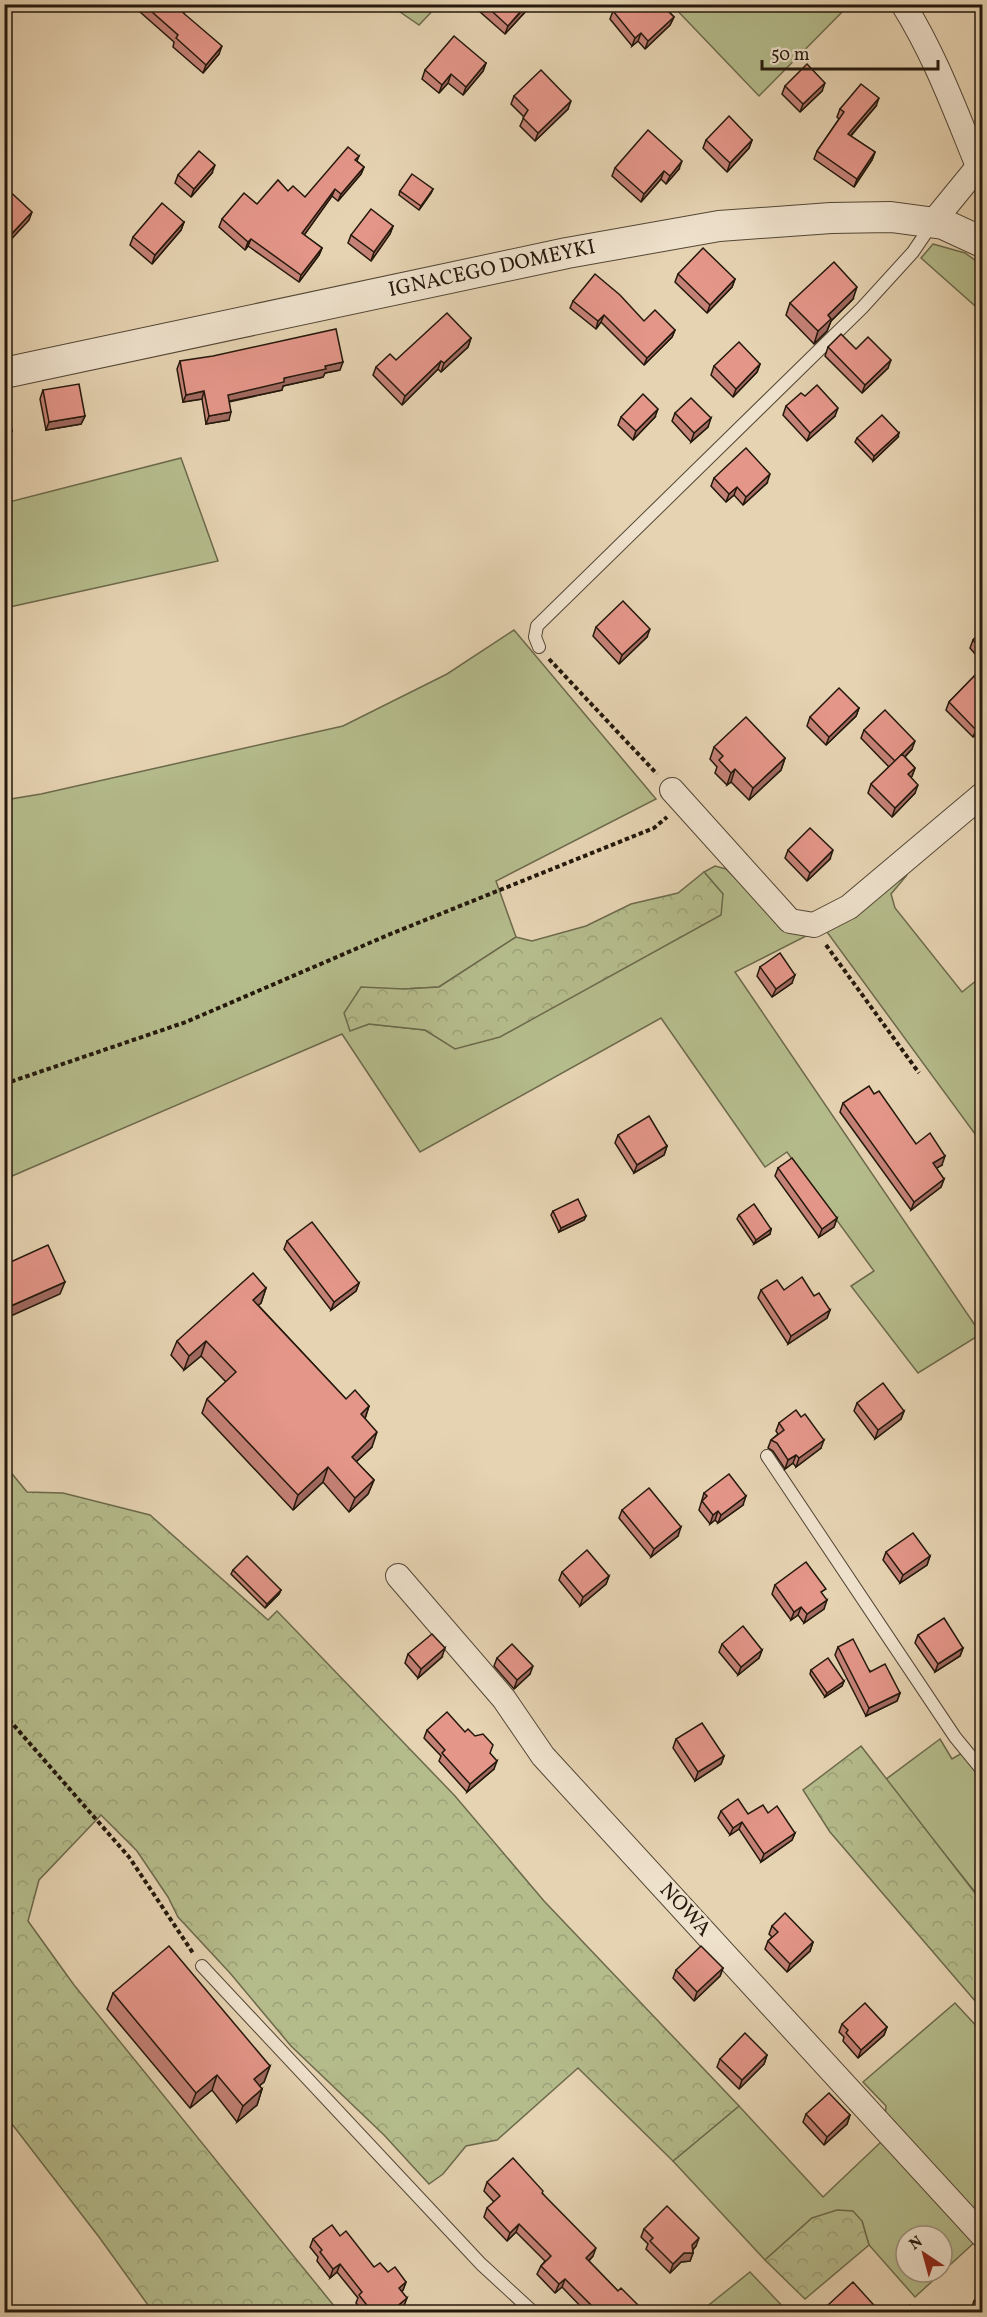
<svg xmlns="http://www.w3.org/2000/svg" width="987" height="2317" viewBox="0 0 987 2317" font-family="Vollkorn,serif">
<defs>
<pattern id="forest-crowns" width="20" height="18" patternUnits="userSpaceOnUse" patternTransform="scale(1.5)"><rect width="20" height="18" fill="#b5bc8c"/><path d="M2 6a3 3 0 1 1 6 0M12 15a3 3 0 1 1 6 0" fill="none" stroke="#9ca178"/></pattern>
</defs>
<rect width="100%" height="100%" fill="#e6d3b2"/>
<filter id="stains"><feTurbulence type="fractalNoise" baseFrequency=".00333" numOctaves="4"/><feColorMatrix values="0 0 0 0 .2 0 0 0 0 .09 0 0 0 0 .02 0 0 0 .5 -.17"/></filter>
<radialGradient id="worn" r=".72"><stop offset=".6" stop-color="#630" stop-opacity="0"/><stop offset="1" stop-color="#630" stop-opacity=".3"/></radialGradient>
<g fill="#b5bc8c" stroke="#6c6a4c" stroke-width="1.5" fill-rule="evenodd">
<polygon points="390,5 438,5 419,25"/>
<polygon points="672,5 849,5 759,96"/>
<polygon points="933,244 965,253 982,265 982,312 921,258"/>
<polygon points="181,458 218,561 5,608 5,503"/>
<polygon points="514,630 656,799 496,881 516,937 439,987 404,989 351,1030 369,1024 425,1030 455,1048 723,894 704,872 715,866 726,869 786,928 810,934 735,972 981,1334 918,1373 851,1286 874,1271 787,1152 765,1167 661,1018 420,1152 342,1034 5,1179 5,800 41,794 343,726 447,674"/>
<polygon points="907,875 891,894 895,908 962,992 982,976 982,1128 975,1134 827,932"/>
<polygon points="940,1739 952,1759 962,1753 982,1779 982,1894 979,1897 885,1780"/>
<polygon points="955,2003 982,2032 982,2220 885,2117 886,2106 863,2082"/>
<path d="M739,2106l84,91 59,-56 94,100 -61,56 -46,-52 -7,-24 -50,-3 -47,42 -92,-99zM906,2236h36v36h-36z"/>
<polygon points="750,2272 788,2312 700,2312"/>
</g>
<g fill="url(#forest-crowns)" stroke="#6c6a4c" stroke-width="1.5">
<polygon points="704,872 723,894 721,915 500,1037 455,1049 425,1030 369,1024 350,1031 344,1013 361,987 404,989 439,987 516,937 532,941 586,926 631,904 678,893"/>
<polygon points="4,1464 27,1492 63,1493 150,1515 268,1620 277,1611 455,1796 544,1901 739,2106 673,2161 578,2068 497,2140 466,2146 443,2174 429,2184 384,2135 291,2046 230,1973 178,1917 168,1897 137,1851 101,1815 39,1880 28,1921 74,1985 339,2312 153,2312 99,2237 5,2115 4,1918 13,1913 4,1903"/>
<polygon points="861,1746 982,1902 982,2009 830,1832 803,1790"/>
<polygon points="837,2210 853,2211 862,2221 869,2245 805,2299 765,2260 812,2218"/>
</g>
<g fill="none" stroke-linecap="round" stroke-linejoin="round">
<defs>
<g id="service">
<polyline points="539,647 535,637 537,626 862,308 913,252 932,224"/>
<polyline points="767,1456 955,1737 982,1770"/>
<polyline points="202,1966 481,2264 533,2312"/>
</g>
<g id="minor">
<path d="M903,4c32,51 52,106 75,162"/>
<polyline points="933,222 982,162"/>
<polyline points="672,790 790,921 814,925 849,907 982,795"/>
<polyline points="398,1576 504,1699 543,1756 982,2235"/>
</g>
<polyline id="tertiary" points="4,373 567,253 719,226 831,218 891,217 943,224 982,242"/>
</defs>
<use href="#service" stroke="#544736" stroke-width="14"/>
<use href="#minor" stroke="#544736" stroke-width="26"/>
<use href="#tertiary" stroke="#544736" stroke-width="32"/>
<g stroke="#24180c" stroke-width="4" stroke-dasharray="4.5 3" stroke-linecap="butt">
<polyline points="549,659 657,774"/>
<polyline points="826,945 919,1073"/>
<polyline points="4,1084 186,1022 388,935 654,828 667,817"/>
<polyline points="4,1714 129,1857 193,1953"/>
</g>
<use href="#service" stroke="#efe2cd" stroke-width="12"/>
<use href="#minor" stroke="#efe2cd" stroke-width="24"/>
<use href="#tertiary" stroke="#efe2cd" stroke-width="30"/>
</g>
<g fill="#c48176" stroke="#24180c" stroke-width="1.5">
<polygon points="131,4 188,4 186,10 183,13 219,54 203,73 173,47 174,42"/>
<polygon points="482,4 528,4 525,12 505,34 479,11"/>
<polygon points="619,4 678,4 670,13 674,17 670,25 645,49 638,41 632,46 610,19 613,11"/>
<polygon points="486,63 483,71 463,95 448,83 439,93 422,79 425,70"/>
<polygon points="785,86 822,91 800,112 782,94"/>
<polygon points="514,96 568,109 535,141 520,126 524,117 511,104"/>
<polygon points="876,106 851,136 875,152 872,160 854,187 814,159 817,151 839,119 837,117 840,109"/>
<polygon points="706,140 752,140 749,148 727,172 703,148"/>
<polygon points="359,156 357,161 364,167 361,174 338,201 332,196 304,235 322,248 319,255 299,282 248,246 245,250 219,227 222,219 288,191 305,197"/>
<polygon points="615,168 679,169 666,184 661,179 641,202 612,176"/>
<polygon points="212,173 191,197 175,183 178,175"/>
<polygon points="433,189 431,193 419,210 399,195 400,191"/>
<polygon points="184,222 181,230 152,264 130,245 133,237"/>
<polygon points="393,226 390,234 371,261 348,243 351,235"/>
<polygon points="678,274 735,279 732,287 707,313 675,282"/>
<polygon points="853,299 831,321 827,331 814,344 786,315 790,303"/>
<polygon points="573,301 644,321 675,330 672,337 644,365 601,322 596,329 570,308"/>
<polygon points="471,338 468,347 441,372 438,369 402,405 373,375 376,367 396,360"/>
<polygon points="828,347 856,349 888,368 862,393 825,356"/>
<polygon points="180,361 340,370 325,373 323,377 283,386 282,390 229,402 229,420 206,424 202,399 183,402 177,369"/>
<polygon points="760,364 757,372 733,397 711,375 714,366"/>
<polygon points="43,390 85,416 81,424 46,430 40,399"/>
<polygon points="805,396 835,416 807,441 783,415 786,406"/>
<polygon points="675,413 708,427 691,442 672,421"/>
<polygon points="621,417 655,417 633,440 618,425"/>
<polygon points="898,437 873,461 855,442 857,438"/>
<polygon points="714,478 767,483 743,505 734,495 726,502 711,486"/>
<polygon points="596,627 647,637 619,664 593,636"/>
<polygon points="982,631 982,662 970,648 973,640"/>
<polygon points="982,668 982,728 973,737 946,710 949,702"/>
<polygon points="859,708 856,716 826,745 807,726 810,717"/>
<polygon points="864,730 912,749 905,757 915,768 912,776 911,777 915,793 892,817 868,793 871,784 889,767 861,738"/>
<polygon points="714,747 785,758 781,770 749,800 731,782 727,785 715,773 717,767 710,759"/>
<polygon points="788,850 830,859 807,881 785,858"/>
<polygon points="760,967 792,983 772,997 757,976"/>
<polygon points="874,1094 916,1144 942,1165 936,1168 944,1179 941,1187 911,1210 840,1112 843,1103"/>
<polygon points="618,1135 667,1146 664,1155 634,1173 615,1143"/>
<polygon points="778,1168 837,1218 834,1227 819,1237 775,1176"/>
<polygon points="553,1211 586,1216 584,1220 559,1232 551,1215"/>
<polygon points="739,1215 771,1229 770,1234 754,1244 737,1219"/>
<polygon points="287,1241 359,1283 356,1291 331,1310 284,1249"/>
<polygon points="266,1288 261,1303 258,1305 346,1399 369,1406 365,1419 372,1447 356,1462 374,1480 368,1494 349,1512 323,1482 293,1510 202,1413 207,1399 226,1382 201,1356 184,1370 171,1355 177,1341"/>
<polygon points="761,1290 784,1290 830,1310 827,1318 788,1344 758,1298"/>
<polygon points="857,1403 904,1411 901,1419 875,1439 854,1411"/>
<polygon points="779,1423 821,1448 796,1467 793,1463 785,1469 773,1451 768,1448 771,1440 778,1434 776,1431"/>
<polygon points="704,1493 743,1505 718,1523 715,1520 710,1524 699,1510"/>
<polygon points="622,1510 678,1536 651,1557 619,1518"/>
<polygon points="886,1552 930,1556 927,1565 900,1583 883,1560"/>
<polygon points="233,1570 281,1590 279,1594 265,1608 231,1574"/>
<polygon points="562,1572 609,1576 606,1584 580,1606 559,1580"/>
<polygon points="775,1585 823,1596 824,1609 804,1623 798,1615 791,1620 772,1594"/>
<polygon points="918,1635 963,1648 960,1656 935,1672 915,1643"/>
<polygon points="722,1644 762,1650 759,1658 738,1675 719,1652"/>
<polygon points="838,1647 900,1693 897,1701 866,1716 835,1655"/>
<polygon points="408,1654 442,1657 418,1678 405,1663"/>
<polygon points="497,1658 530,1674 514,1689 494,1666"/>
<polygon points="811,1670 844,1681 842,1686 825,1697 810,1674"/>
<polygon points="427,1730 465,1732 490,1753 494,1769 467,1792 439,1761 441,1756 424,1738"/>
<polygon points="676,1739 724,1756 721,1764 695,1781 673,1748"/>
<polygon points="721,1811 748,1814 768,1813 795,1833 792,1840 761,1862 739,1829 730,1835 718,1818"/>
<polygon points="772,1926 813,1942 810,1951 787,1972 765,1949 768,1941 772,1937 769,1934"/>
<polygon points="723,1968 720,1976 694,2001 673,1978 676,1970"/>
<polygon points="113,1993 270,2066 264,2082 259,2086 262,2089 257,2105 237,2122 212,2090 190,2108 107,2009"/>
<polygon points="842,2024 887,2027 884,2035 858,2058 843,2041 844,2037 839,2032"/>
<polygon points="767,2055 764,2064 739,2089 717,2067 720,2059"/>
<polygon points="806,2114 850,2115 847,2124 824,2145 803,2122"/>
<polygon points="487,2182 542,2193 593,2256 589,2261 618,2291 643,2310 642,2313 587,2313 562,2287 555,2293 537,2274 541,2266 545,2261 516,2232 507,2241 484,2217 487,2208 494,2202 484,2191"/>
<polygon points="644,2229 696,2246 693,2250 693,2253 690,2261 681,2262 670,2273 646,2249 648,2244 641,2237"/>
<polygon points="340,2236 374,2267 406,2282 403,2290 402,2291 404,2306 397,2313 363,2313 356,2303 358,2298 337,2272 330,2278 317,2261 318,2257 310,2247 313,2239"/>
<polygon points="982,2293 982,2313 975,2313 971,2309 974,2301"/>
<polygon points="828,2305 881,2313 825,2313"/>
</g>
<g fill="#a06960" stroke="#24180c" stroke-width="1.5">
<polygon points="186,4 188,4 186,10 178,19 181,11"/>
<polygon points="528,4 525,12 505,34 508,26"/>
<polygon points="673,4 678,4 664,18 667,10"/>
<polygon points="674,17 670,25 645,49 648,41"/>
<polygon points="641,33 638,41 632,46 635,38"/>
<polygon points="222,46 219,54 203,73 206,65"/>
<polygon points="486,63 483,71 463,95 466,87"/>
<polygon points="451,74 448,83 439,93 442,85"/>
<polygon points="825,83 822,91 800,112 803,104"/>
<polygon points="879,98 876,106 845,142 848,134"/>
<polygon points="571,101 568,109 535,141 538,133"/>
<polygon points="752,140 749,148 727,172 730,163"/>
<polygon points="875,152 872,160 854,187 857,179"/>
<polygon points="682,161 679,169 666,184 670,176"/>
<polygon points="215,165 212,173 191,197 194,189"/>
<polygon points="364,167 361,174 338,201 341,194"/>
<polygon points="664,171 661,179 641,202 644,194"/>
<polygon points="335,189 332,196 300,241 302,233"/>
<polygon points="433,189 431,193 419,210 421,206"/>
<polygon points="32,212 29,220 4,247 4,242"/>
<polygon points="184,222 181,230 152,264 155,255"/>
<polygon points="393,226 390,234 371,261 374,252"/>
<polygon points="251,239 248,246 245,250 248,242"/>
<polygon points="322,248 319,255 299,282 301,275"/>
<polygon points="735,279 732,287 707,313 710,305"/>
<polygon points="857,287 853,299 831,321 827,331 814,344 818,331 828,315"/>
<polygon points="604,315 601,322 596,329 598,321"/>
<polygon points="675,330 672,337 644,365 647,358"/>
<polygon points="471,338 468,347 441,372 444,363"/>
<polygon points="891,360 888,368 862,393 865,385"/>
<polygon points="441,361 438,369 402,405 405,396"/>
<polygon points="343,362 340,370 325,373 323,377 283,386 282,390 225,402 228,395 325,366"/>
<polygon points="760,364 757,372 733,397 736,389"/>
<polygon points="204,391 202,399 183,402 186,395"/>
<polygon points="838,408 835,416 807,441 810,433"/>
<polygon points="658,409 655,417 633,440 636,431"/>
<polygon points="231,412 229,420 206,424 209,416"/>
<polygon points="85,416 81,424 46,430 49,422"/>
<polygon points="711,418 708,427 691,442 694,433"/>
<polygon points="12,431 9,438 4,439 4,432"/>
<polygon points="899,433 898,437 873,461 874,456"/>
<polygon points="770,474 767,483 743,505 746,497"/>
<polygon points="737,487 734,495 726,502 729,494"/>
<polygon points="650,629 647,637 619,664 622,655"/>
<polygon points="859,708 856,716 826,745 829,737"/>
<polygon points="982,723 982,728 973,737 976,730"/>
<polygon points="915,741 912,749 892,770 895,761"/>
<polygon points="785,758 781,770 749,800 753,788"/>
<polygon points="915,768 912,776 905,783 908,774"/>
<polygon points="735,769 731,782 727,785 731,773"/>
<polygon points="918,785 915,793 892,817 895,808"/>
<polygon points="833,850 830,859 807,881 810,873"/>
<polygon points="795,975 792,983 772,997 776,989"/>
<polygon points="667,1146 664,1155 634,1173 637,1165"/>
<polygon points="945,1156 942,1165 930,1172 933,1163"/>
<polygon points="944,1179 941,1187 911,1210 914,1202"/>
<polygon points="586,1216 584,1220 559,1232 561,1228"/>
<polygon points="837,1218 834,1227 819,1237 822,1229"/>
<polygon points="771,1229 770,1234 754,1244 756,1240"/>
<polygon points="65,1282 60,1294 4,1319 4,1309"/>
<polygon points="359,1283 356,1291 331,1310 334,1302"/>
<polygon points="266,1288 261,1303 247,1315 253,1300"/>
<polygon points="830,1310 827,1318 788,1344 791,1336"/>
<polygon points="206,1341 201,1356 184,1370 189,1356"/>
<polygon points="369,1406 364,1421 361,1414"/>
<polygon points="904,1411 901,1419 875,1439 878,1430"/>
<polygon points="377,1432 372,1447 346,1471 352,1457"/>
<polygon points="824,1440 821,1448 796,1467 799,1458"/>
<polygon points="796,1455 793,1463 785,1469 788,1460"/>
<polygon points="328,1467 323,1482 293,1510 298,1495"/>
<polygon points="374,1480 368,1494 349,1512 355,1498"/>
<polygon points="746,1496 743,1505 718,1523 721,1515"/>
<polygon points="718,1511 715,1520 710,1524 713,1515"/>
<polygon points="681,1527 678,1536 651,1557 654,1549"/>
<polygon points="930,1556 927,1565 900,1583 903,1575"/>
<polygon points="609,1576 606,1584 580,1606 583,1597"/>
<polygon points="281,1590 279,1594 265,1608 267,1604"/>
<polygon points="827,1600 824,1609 804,1623 807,1614"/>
<polygon points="801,1607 798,1615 791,1620 794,1612"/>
<polygon points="445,1648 442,1657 418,1678 421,1669"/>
<polygon points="963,1648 960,1656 935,1672 938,1664"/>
<polygon points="762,1650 759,1658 738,1675 741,1667"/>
<polygon points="533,1666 530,1674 514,1689 517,1680"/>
<polygon points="844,1681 842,1686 825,1697 827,1693"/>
<polygon points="900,1693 897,1701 866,1716 869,1708"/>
<polygon points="724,1756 721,1764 695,1781 698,1772"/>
<polygon points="497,1761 494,1769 467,1792 470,1784"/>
<polygon points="742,1822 739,1829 730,1835 733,1828"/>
<polygon points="795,1833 792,1840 761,1862 764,1854"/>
<polygon points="813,1942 810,1951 787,1972 790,1964"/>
<polygon points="723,1968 720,1976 694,2001 697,1992"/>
<polygon points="887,2027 884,2035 858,2058 861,2050"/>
<polygon points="767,2055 764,2064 739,2089 742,2080"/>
<polygon points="270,2066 264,2082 248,2095 254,2079"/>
<polygon points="217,2075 212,2090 190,2108 196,2093"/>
<polygon points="262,2089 257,2105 237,2122 243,2106"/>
<polygon points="850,2115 847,2124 824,2145 827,2137"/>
<polygon points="519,2224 516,2232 507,2241 510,2233"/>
<polygon points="699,2238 696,2246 689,2253 692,2245"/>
<polygon points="596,2248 593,2256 583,2266 586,2258"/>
<polygon points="684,2253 693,2253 690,2261 681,2262 670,2273 673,2264"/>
<polygon points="340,2264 337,2272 330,2278 333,2269"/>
<polygon points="565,2279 562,2287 555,2293 559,2284"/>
<polygon points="406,2282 403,2290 396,2296 399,2288"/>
<polygon points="407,2298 404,2306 397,2313 389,2313"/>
</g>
<g fill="#e49689" stroke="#24180c" stroke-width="1.5">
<polygon points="143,4 186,4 181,11 222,46 206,65 176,38 178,35"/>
<polygon points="484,4 527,4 508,26"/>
<polygon points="619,4 673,4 667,10 674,17 648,41 641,33 635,38 613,11"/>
<polygon points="454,36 486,63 466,87 451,74 442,85 425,70"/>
<polygon points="807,64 825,83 803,104 785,86"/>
<polygon points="541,70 571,101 538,133 523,118 528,110 514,96"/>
<polygon points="861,84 879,98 848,134 875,152 857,179 817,151 844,112 840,109"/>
<polygon points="729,116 752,140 730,163 706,140"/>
<polygon points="648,130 682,161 670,176 664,171 644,194 615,168"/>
<polygon points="348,147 359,156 355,160 364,167 341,194 335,189 302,233 322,248 301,275 251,239 248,242 222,219 244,193 257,204 278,180 288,191 293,186 305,197"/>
<polygon points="199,151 215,165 194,189 178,175"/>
<polygon points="412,174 433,189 421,206 400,191"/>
<polygon points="4,186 32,212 4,242"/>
<polygon points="162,203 184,222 155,255 133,237"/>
<polygon points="371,209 393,226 374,252 351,235"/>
<polygon points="703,248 735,279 710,305 678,274"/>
<polygon points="834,262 857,287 828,315 831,319 818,331 790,303"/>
<polygon points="595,274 620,295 644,321 655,310 675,330 647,358 604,315 598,321 573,301"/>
<polygon points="447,313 471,338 444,363 441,361 405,396 376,367 390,354 396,360"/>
<polygon points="336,329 343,362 325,366 326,369 284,378 284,382 228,395 231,412 209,416 204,391 186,395 180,361 213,356"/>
<polygon points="841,334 856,349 868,337 891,360 865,385 828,347"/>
<polygon points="739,342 760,364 736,389 714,366"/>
<polygon points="79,384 85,416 49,422 43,390"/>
<polygon points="817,385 838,408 810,433 786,406 801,393 805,396"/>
<polygon points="643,394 658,409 636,431 621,417"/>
<polygon points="691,398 711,418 694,433 675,413"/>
<polygon points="4,400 6,400 12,431 4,432"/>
<polygon points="882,415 899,433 874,456 857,438"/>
<polygon points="746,448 770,474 746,497 737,487 729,494 714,478"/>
<polygon points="623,601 650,629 622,655 596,627"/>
<polygon points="982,631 982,651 973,640"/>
<polygon points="982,668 982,723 976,730 949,702"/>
<polygon points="839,688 859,708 829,737 810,717"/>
<polygon points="885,710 915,741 895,761 864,730"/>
<polygon points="746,717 785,758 753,788 735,769 731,773 719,760 723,756 714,747"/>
<polygon points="902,754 915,768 908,774 918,785 895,808 871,784"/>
<polygon points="810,828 833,850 810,873 788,850"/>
<polygon points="780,953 795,975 776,989 760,967"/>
<polygon points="869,1086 874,1094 879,1091 916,1144 930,1133 945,1156 933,1163 944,1179 914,1202 843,1103"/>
<polygon points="649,1116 667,1146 637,1165 618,1135"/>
<polygon points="792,1158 837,1218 822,1229 778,1168"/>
<polygon points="578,1199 586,1216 561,1228 553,1211"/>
<polygon points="754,1204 771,1229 756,1240 739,1215"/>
<polygon points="312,1222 359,1283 334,1302 287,1241"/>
<polygon points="48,1245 65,1282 4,1309 4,1265"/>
<polygon points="253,1273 266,1288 253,1300 346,1399 355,1390 369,1406 361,1414 377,1432 352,1457 374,1480 355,1498 328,1467 298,1495 207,1399 236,1372 206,1341 189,1356 177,1341"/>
<polygon points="802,1277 814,1296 819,1293 830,1310 791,1336 761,1290 777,1280 784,1290"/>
<polygon points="883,1383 904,1411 878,1430 857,1403"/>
<polygon points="796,1410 801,1417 805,1414 824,1440 799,1458 796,1455 788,1460 777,1443 771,1440 784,1430 779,1423"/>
<polygon points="729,1474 746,1496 721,1515 718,1511 713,1515 702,1501 707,1496 704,1493"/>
<polygon points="649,1488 681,1527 654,1549 622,1510"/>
<polygon points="913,1533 930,1556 903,1575 886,1552"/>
<polygon points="587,1550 609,1576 583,1597 562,1572"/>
<polygon points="247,1556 281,1590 267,1604 233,1570"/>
<polygon points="806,1562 826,1589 821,1592 827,1600 807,1614 801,1607 794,1612 775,1585"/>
<polygon points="944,1618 963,1648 938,1664 918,1635"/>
<polygon points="743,1626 762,1650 741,1667 722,1644"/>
<polygon points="432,1634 445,1648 421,1669 408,1654"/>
<polygon points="853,1639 870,1672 885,1664 900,1693 869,1708 838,1647"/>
<polygon points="512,1644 533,1666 517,1680 497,1658"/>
<polygon points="828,1658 844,1681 827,1693 811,1670"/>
<polygon points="447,1712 465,1732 468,1729 475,1736 483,1734 493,1745 490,1753 497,1761 470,1784 442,1753 445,1750 427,1730"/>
<polygon points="702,1723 724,1756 698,1772 676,1739"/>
<polygon points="738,1799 748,1814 763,1805 768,1813 777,1806 795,1833 764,1854 742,1822 733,1828 721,1811"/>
<polygon points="785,1913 813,1942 790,1964 768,1941 778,1932 772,1926"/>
<polygon points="169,1946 270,2066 254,2079 262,2089 243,2106 217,2075 196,2093 113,1993"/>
<polygon points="701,1946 723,1968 697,1992 676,1970"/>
<polygon points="865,2003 887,2027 861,2050 846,2033 848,2030 842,2024"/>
<polygon points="745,2033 767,2055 742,2080 720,2059"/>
<polygon points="829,2093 850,2115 827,2137 806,2114"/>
<polygon points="513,2158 543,2191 542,2193 596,2248 586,2258 618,2291 621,2288 643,2310 640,2313 596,2313 597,2311 565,2279 559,2284 541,2266 551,2256 519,2224 510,2233 487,2208 500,2196 487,2182"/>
<polygon points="667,2206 699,2238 692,2245 693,2253 684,2253 673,2264 650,2241 653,2238 644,2229"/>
<polygon points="332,2225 340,2236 346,2231 374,2267 380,2263 388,2272 395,2267 406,2282 399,2288 407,2298 389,2313 373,2313 359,2295 362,2292 340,2264 333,2269 320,2252 322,2250 313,2239"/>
<polygon points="853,2282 881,2313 835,2313 828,2305"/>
<polygon points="982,2293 982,2309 974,2301"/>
<polygon points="910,2305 918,2313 902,2313"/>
<polygon points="481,2307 487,2313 475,2313"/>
</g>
<g text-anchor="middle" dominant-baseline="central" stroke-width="5" stroke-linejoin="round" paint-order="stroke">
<g font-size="21" fill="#24180c" stroke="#efe2cd">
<text transform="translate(492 269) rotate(-12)">IGNACEGO DOMEYKI</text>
<text transform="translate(685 1910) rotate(47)">NOWA</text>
</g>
</g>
<rect width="987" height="2317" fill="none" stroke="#e6d3b2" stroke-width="24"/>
<rect x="6" y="6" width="975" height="2305" fill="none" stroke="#24180c" stroke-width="3"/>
<rect x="12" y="12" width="963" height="2293" fill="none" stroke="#24180c" stroke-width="1.5"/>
<g transform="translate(924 2254) rotate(324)"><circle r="28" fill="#efe2cd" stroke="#9e9180" stroke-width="1.5"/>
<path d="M0-4.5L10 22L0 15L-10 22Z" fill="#8f2418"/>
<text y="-9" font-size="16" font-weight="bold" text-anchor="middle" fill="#24180c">N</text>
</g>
<path d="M762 60v9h176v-9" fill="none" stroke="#24180c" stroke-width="3"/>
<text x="771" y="60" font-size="18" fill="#24180c" stroke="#efe2cd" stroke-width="4.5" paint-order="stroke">50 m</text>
<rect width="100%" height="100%" filter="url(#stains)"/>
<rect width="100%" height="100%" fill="url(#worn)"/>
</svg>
